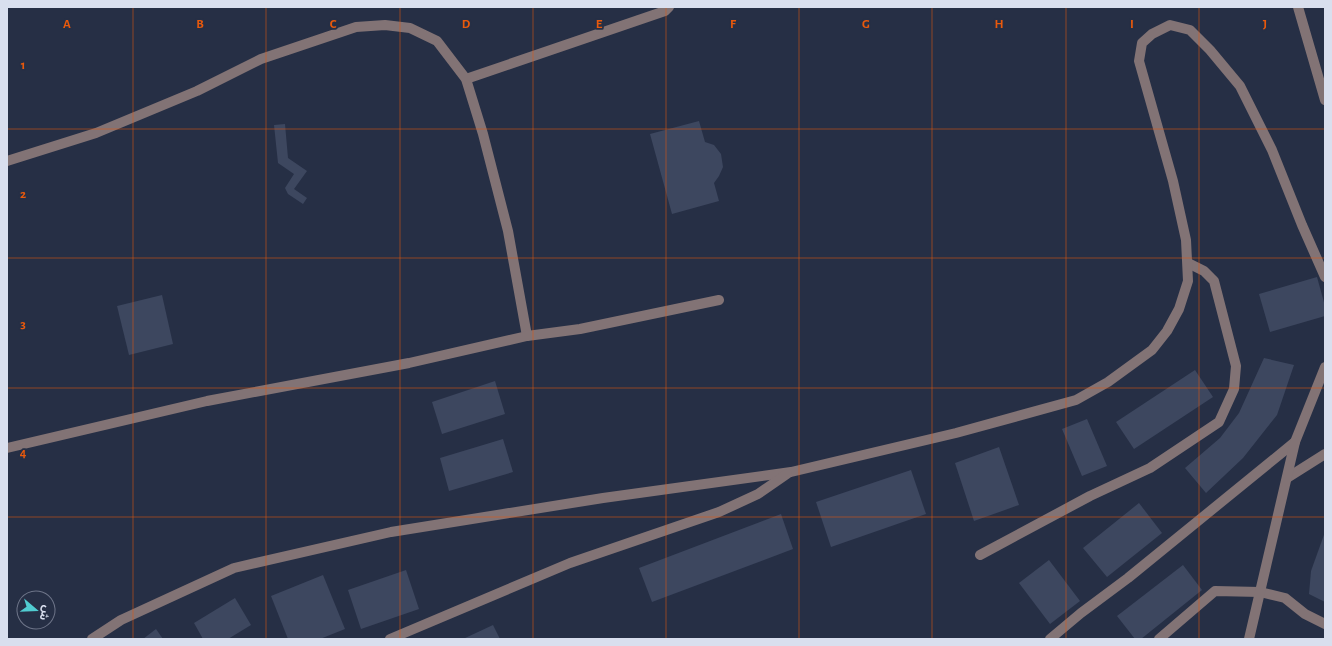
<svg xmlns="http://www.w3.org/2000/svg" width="1332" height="646" viewBox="0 0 1332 646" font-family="'Alegreya Sans','Noto Sans Arabic',sans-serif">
<rect width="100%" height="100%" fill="#262f45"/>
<g fill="#3d475f">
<polygon points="699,121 705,142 714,145 721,154 723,167 719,176 714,183 719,201 672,214 650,134"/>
<polygon points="285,124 288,158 307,171 294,189 307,198 303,204 288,194 285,188 294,174 278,163 274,125"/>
<polygon points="1317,277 1325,306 1325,316 1270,332 1259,294"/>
<polygon points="162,295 173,344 129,355 117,306"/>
<polygon points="1264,358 1294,365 1277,415 1243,458 1206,493 1185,468 1220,438 1239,413"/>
<polygon points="1195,370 1213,397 1134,449 1116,422"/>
<polygon points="495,381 505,414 442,434 432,402"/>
<polygon points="1087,419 1107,466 1082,476 1062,429"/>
<polygon points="503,439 513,472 449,491 440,458"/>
<polygon points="999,447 1019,505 974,521 955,463"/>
<polygon points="911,470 926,514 831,547 816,502"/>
<polygon points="1139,503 1162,533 1107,577 1083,548"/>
<polygon points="781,514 793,549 652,602 639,568"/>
<polygon points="1325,532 1325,602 1309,594 1311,571"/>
<polygon points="1049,560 1080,601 1050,624 1019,583"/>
<polygon points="1183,565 1202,590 1141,639 1135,639 1117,616"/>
<polygon points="406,570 419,609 361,629 348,590"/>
<polygon points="323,575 345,629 320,639 288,639 271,596"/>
<polygon points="235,598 251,625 228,639 203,639 194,623"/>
<polygon points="493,625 500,639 463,639"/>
<polygon points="156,629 163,639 143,639"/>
</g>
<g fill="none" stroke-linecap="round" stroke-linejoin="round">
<g stroke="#827375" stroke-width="10">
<polyline points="1298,7 1325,100"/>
<polyline points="466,79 665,11 669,7"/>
<polyline points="7,161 96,133 197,91 261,59 356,27 385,25 410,28 437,41 466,79 483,134 508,231 527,336"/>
<polyline points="7,448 207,401 409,363 527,336 580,329 719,300"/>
<polyline points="1287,478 1325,454"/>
<polyline points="980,555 1090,496 1150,468 1219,422 1234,389 1236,366 1214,281 1204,271 1188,263"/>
<polyline points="92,639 121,620 234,568 391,532 603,498 791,472 956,433 1076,400 1108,382 1152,350 1167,331 1179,309 1188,281 1186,240 1173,181 1139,61 1142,43 1152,34 1170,25 1190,30 1210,50 1240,86 1272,150 1302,225 1325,277"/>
<polyline points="390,639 570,563 719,512 758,494 787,474"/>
<polyline points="1050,639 1081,613 1128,578 1295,442"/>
<polyline points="1159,639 1215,591 1260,592 1285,598 1305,614 1325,624"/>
<polyline points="1249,639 1295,442 1325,367"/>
</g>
</g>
<path fill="none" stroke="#e8590c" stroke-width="1" stroke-opacity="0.55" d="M133,7v632M266,7v632M400,7v632M533,7v632M666,7v632M799,7v632M932,7v632M1066,7v632M1199,7v632M7,129h1318M7,258h1318M7,388h1318M7,517h1318"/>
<g font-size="13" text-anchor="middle" font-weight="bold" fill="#e8590c" stroke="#262f45" stroke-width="3.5" stroke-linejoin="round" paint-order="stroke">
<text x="67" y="28">A</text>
<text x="200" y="28">B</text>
<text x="333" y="28">C</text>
<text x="466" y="28">D</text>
<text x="599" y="28">E</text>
<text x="733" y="28">F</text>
<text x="866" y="28">G</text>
<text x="999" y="28">H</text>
<text x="1132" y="28">I</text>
<text x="1265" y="28">J</text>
<text x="23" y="69">1</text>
<text x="23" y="198">2</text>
<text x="23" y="328">3</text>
<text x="23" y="457">4</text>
</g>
<rect width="1332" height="646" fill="none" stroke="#d9dfee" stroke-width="16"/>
<g transform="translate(36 610) rotate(109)"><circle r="19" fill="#262f45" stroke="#6e7589"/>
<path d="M0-3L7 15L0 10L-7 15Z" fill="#51ccd1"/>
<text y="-6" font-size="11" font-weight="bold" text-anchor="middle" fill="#d9dfee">ش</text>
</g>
</svg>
